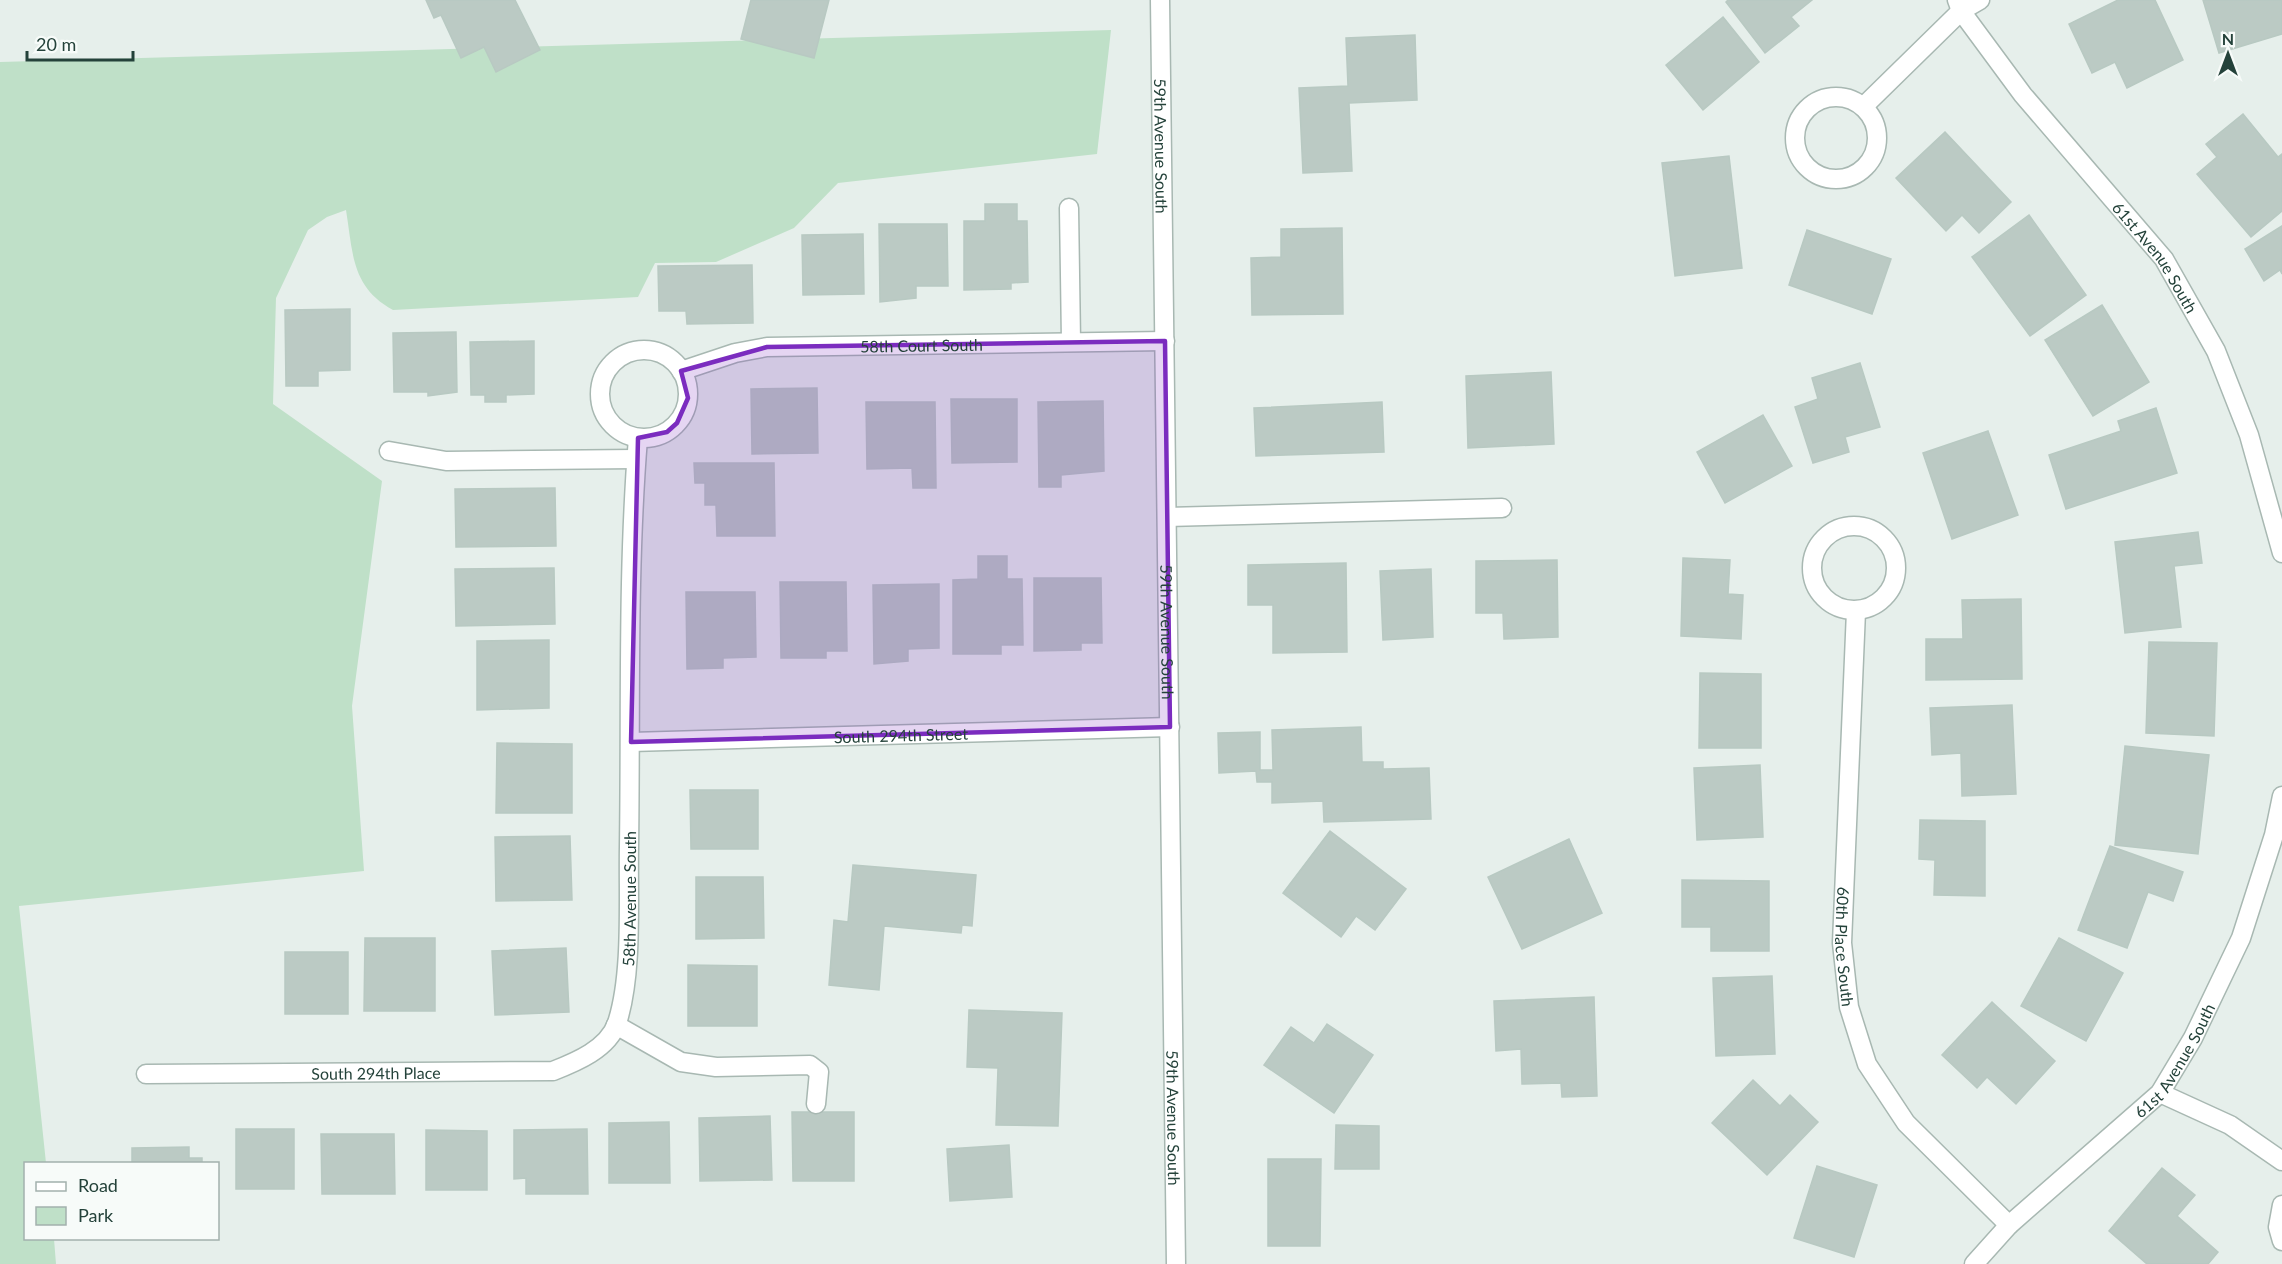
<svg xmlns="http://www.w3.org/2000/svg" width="2282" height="1264" viewBox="0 0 2282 1264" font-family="Lato,sans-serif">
<rect width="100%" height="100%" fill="#e6efeb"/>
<path fill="#bfe0c8" d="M1111,30l-14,124 -259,29 -44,45 -78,34 -61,1 -17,34 -245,13c-42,-23 -40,-57 -47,-100l-19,7 -19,13 -32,68 -3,106 109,77 -30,225 12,165 -345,35 27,257 -20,1v74l28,1 2,25h-56v-1202z"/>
<g fill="#bbcac4" stroke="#b8c9c2" stroke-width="1.5">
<polygon points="426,0 515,0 540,50 496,72 484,47 461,58 441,15 434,18"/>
<polygon points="751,0 829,0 814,58 741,39"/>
<polygon points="1728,0 1812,0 1791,17 1799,26 1765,53 1726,2"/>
<polygon points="2118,0 2155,0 2183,60 2127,88 2115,62 2092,73 2069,24"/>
<polygon points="2203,0 2282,0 2282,34 2219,53"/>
<polygon points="1723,17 1759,62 1703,110 1666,65"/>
<polygon points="1415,35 1417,100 1349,103 1352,171 1303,173 1299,88 1348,86 1346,38"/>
<polygon points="2243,114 2278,157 2282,154 2282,211 2251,237 2197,174 2217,157 2206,144"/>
<polygon points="1945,132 2011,202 1979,233 1962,215 1946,231 1896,178"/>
<polygon points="1729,156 1742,268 1675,276 1662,163"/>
<polygon points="985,204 1017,204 1017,221 1027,221 1028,282 1011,283 1011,289 964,290 964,221 985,221"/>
<polygon points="2029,215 2086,295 2030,336 1972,257"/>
<polygon points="879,224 947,224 948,286 916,286 916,298 880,302"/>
<polygon points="2282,226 2282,274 2280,270 2264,281 2245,249"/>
<polygon points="1342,228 1343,314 1252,315 1251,258 1281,257 1281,229"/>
<polygon points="1807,230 1891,259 1872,314 1789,285"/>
<polygon points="863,234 864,294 803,295 802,235"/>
<polygon points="752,265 753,323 687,324 686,311 659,311 658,266"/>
<polygon points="2102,305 2149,382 2093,416 2045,340"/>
<polygon points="350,309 350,370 318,371 318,386 286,386 285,310"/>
<polygon points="456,332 457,392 428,396 428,392 394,392 393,333"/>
<polygon points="534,341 534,394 506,395 506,402 485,402 485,395 471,395 470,342"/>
<polygon points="1860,363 1880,427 1845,437 1849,452 1813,463 1795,407 1818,399 1812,378"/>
<polygon points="1551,372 1554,444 1468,448 1466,376"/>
<polygon points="817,388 818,453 752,454 751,389"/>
<polygon points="951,399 1017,399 1017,462 952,463"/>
<polygon points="1103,401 1104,471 1061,475 1061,487 1039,487 1038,402"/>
<polygon points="866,402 935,402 936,488 913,488 912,468 867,469"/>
<polygon points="1382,402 1384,452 1256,456 1254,408"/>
<polygon points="2156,408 2177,473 2066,509 2049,455 2121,431 2118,421"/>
<polygon points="1763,415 1792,466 1725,503 1697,452"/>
<polygon points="1988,431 2018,515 1952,539 1923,453"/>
<polygon points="694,463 774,463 775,536 717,536 716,505 705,505 705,483 695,483"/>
<polygon points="555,488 556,546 456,547 455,489"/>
<polygon points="2198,532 2202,563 2174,566 2181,627 2125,633 2115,542"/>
<polygon points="978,556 1007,556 1007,579 1022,579 1023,645 1001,645 1001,654 953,654 953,580 978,579"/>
<polygon points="1683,558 1730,560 1728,594 1743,595 1741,639 1681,636"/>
<polygon points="1557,560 1558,637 1504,639 1503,613 1476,613 1476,561"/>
<polygon points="1346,563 1347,652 1273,653 1273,605 1248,605 1248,565"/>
<polygon points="554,568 555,624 456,626 455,569"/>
<polygon points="1431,569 1433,637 1383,640 1380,571"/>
<polygon points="1034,578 1101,578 1102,643 1081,643 1081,650 1034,651"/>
<polygon points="780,582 846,582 847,651 826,651 826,658 781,658"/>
<polygon points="939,584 939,648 908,649 908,661 874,664 873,585"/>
<polygon points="686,592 755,592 756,657 723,658 723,668 687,669"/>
<polygon points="2021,599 2022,679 1926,680 1926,639 1963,639 1962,600"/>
<polygon points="549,640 549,708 477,710 477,641"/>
<polygon points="2149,642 2217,643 2214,736 2146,733"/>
<polygon points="1700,673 1761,674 1761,748 1699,748"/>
<polygon points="2012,705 2016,794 1962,796 1961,753 1932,755 1930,708"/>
<polygon points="1361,727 1362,762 1383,762 1383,769 1429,768 1431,819 1324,822 1323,801 1272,803 1272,782 1257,782 1256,771 1219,773 1218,733 1260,732 1260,770 1273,770 1272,730"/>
<polygon points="497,743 572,744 572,813 496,813"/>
<polygon points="2125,746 2209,755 2198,854 2115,845"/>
<polygon points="1760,765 1763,837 1697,840 1694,768"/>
<polygon points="690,790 758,790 758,849 691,849"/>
<polygon points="1920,820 1985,821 1985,896 1934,895 1935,860 1919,859"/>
<polygon points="1330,831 1406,889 1375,930 1356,916 1341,937 1283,893"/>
<polygon points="570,836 572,900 496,901 495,837"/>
<polygon points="1569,839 1602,913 1522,949 1488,877"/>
<polygon points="2110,846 2183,872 2173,901 2148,892 2127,948 2078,930"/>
<polygon points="853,865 976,875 972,926 962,925 961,933 884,926 879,990 829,985 834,920 848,922"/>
<polygon points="696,877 763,877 764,938 696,939"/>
<polygon points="1682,880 1769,881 1769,951 1711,951 1711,927 1682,927"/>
<polygon points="365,938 435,938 435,1011 364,1011"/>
<polygon points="2059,938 2123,973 2086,1041 2021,1006"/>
<polygon points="566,948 569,1012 495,1015 492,951"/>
<rect x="285" y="952" width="63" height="62"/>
<polygon points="688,965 757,966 757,1026 688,1026"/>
<polygon points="1772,976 1775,1054 1716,1056 1713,978"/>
<polygon points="1594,997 1597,1096 1562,1097 1561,1083 1522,1084 1521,1049 1496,1051 1494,1001"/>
<polygon points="1992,1002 2055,1061 2016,1104 1987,1077 1977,1088 1942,1055"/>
<polygon points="969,1010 1062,1013 1058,1126 996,1125 998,1068 967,1067"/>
<polygon points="1327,1024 1373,1055 1334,1113 1264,1065 1291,1027 1314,1043"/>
<polygon points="1753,1080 1780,1106 1790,1095 1818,1122 1767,1175 1712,1123"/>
<polygon points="792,1112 854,1112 854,1181 793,1181"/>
<polygon points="770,1116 772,1180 700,1181 699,1118"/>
<polygon points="669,1122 670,1183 609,1183 609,1123"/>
<polygon points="1336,1125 1379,1126 1379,1169 1335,1169"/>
<rect x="236" y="1129" width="58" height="60"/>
<polygon points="587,1129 588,1194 526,1194 526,1178 514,1179 514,1130"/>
<polygon points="426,1130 487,1131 487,1190 426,1190"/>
<polygon points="321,1134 394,1134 395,1194 322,1194"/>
<polygon points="1009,1145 1012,1197 950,1201 947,1149"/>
<polygon points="189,1147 189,1158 202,1158 202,1164 132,1164 132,1148"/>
<polygon points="1268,1159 1321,1159 1320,1246 1268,1246"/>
<polygon points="1817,1166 1877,1185 1854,1257 1794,1238"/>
<polygon points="2162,1168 2195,1195 2177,1216 2218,1252 2208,1264 2147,1264 2109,1231"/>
</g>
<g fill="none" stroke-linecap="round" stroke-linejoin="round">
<defs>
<g id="lane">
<polyline points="1069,208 1071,341"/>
<polyline points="616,1025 681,1062 716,1067 810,1065 819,1072 816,1104"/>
</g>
<g id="street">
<path id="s1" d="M1160,0l16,1264"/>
<path id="s2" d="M1957,0l4,11 62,84 141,164 52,92 33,84 33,118"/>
<circle cx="1836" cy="138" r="41"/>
<polyline points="1864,106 1961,11 1980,0"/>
<circle cx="644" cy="394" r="44"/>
<path id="s3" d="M681,371l54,-18 32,-6 398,-6"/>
<polyline points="389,451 446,461 636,459"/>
<polyline points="1167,517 1502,508"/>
<circle cx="1854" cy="568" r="42"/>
<path id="s4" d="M1856,611l-14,332 7,64 18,57 39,59 103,102"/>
<path id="s5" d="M631,742l539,-15"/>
<path id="s6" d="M146,1074l407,-3c23,-9 55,-22 64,-48 16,-49 11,-124 12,-176 2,-136 -2,-273 9,-409"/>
<polyline points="2160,1093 2230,1125 2282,1161"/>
<polyline points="2282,1205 2278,1227 2282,1241"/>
<path id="s7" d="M1974,1264l35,-39 151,-132 33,-55 48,-100 33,-103 8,-39"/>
</g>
</defs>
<use href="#lane" stroke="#a8b8b2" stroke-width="21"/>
<use href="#street" stroke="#a8b8b2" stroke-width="21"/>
<use href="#lane" stroke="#fff" stroke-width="18"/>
<use href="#street" stroke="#fff" stroke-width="18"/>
</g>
<path fill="#7b2cbf" fill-opacity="0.2" stroke="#7b2cbf" stroke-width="4.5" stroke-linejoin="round" d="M1165,341l5,386 -539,15 7,-304 29,-6 10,-9 11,-25 -7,-27 86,-24z"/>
<g text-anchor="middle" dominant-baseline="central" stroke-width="6" stroke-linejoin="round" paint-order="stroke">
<g font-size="16" fill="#24423a" stroke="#f7fbf9">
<text stroke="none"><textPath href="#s1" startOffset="146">59th Avenue South</textPath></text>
<text stroke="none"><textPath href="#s2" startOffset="326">61st Avenue South</textPath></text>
<text stroke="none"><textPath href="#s3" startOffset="244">58th Court South</textPath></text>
<text stroke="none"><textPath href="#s1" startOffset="632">59th Avenue South</textPath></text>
<text stroke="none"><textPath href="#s5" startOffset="270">South 294th Street</textPath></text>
<text stroke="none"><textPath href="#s6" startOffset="615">58th Avenue South</textPath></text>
<text stroke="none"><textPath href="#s4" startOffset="336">60th Place South</textPath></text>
<text stroke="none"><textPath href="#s7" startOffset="288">61st Avenue South</textPath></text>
<text stroke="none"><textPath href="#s6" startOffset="230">South 294th Place</textPath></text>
<text stroke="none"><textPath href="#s1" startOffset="1118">59th Avenue South</textPath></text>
</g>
</g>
<rect x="24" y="1162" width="195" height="78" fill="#f7fbf9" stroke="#a3b1ad" stroke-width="1.5"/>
<rect x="36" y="1182" width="30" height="9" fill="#ffffff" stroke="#a3b1ad" stroke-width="1.5"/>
<text x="78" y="1192" font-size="18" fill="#24423a">Road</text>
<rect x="36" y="1207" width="30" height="18" fill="#bfe0c8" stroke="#a3b1ad" stroke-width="1.5"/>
<text x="78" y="1222" font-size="18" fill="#24423a">Park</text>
<g transform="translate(2228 54)" stroke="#f7fbf9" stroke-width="4.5" paint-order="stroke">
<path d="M0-4.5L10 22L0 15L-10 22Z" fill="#24423a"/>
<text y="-9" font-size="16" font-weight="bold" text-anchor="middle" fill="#24423a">N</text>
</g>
<path d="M27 51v9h106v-9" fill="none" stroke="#24423a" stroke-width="3"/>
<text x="36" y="51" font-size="18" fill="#24423a" stroke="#f7fbf9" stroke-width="4.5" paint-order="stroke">20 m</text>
</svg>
